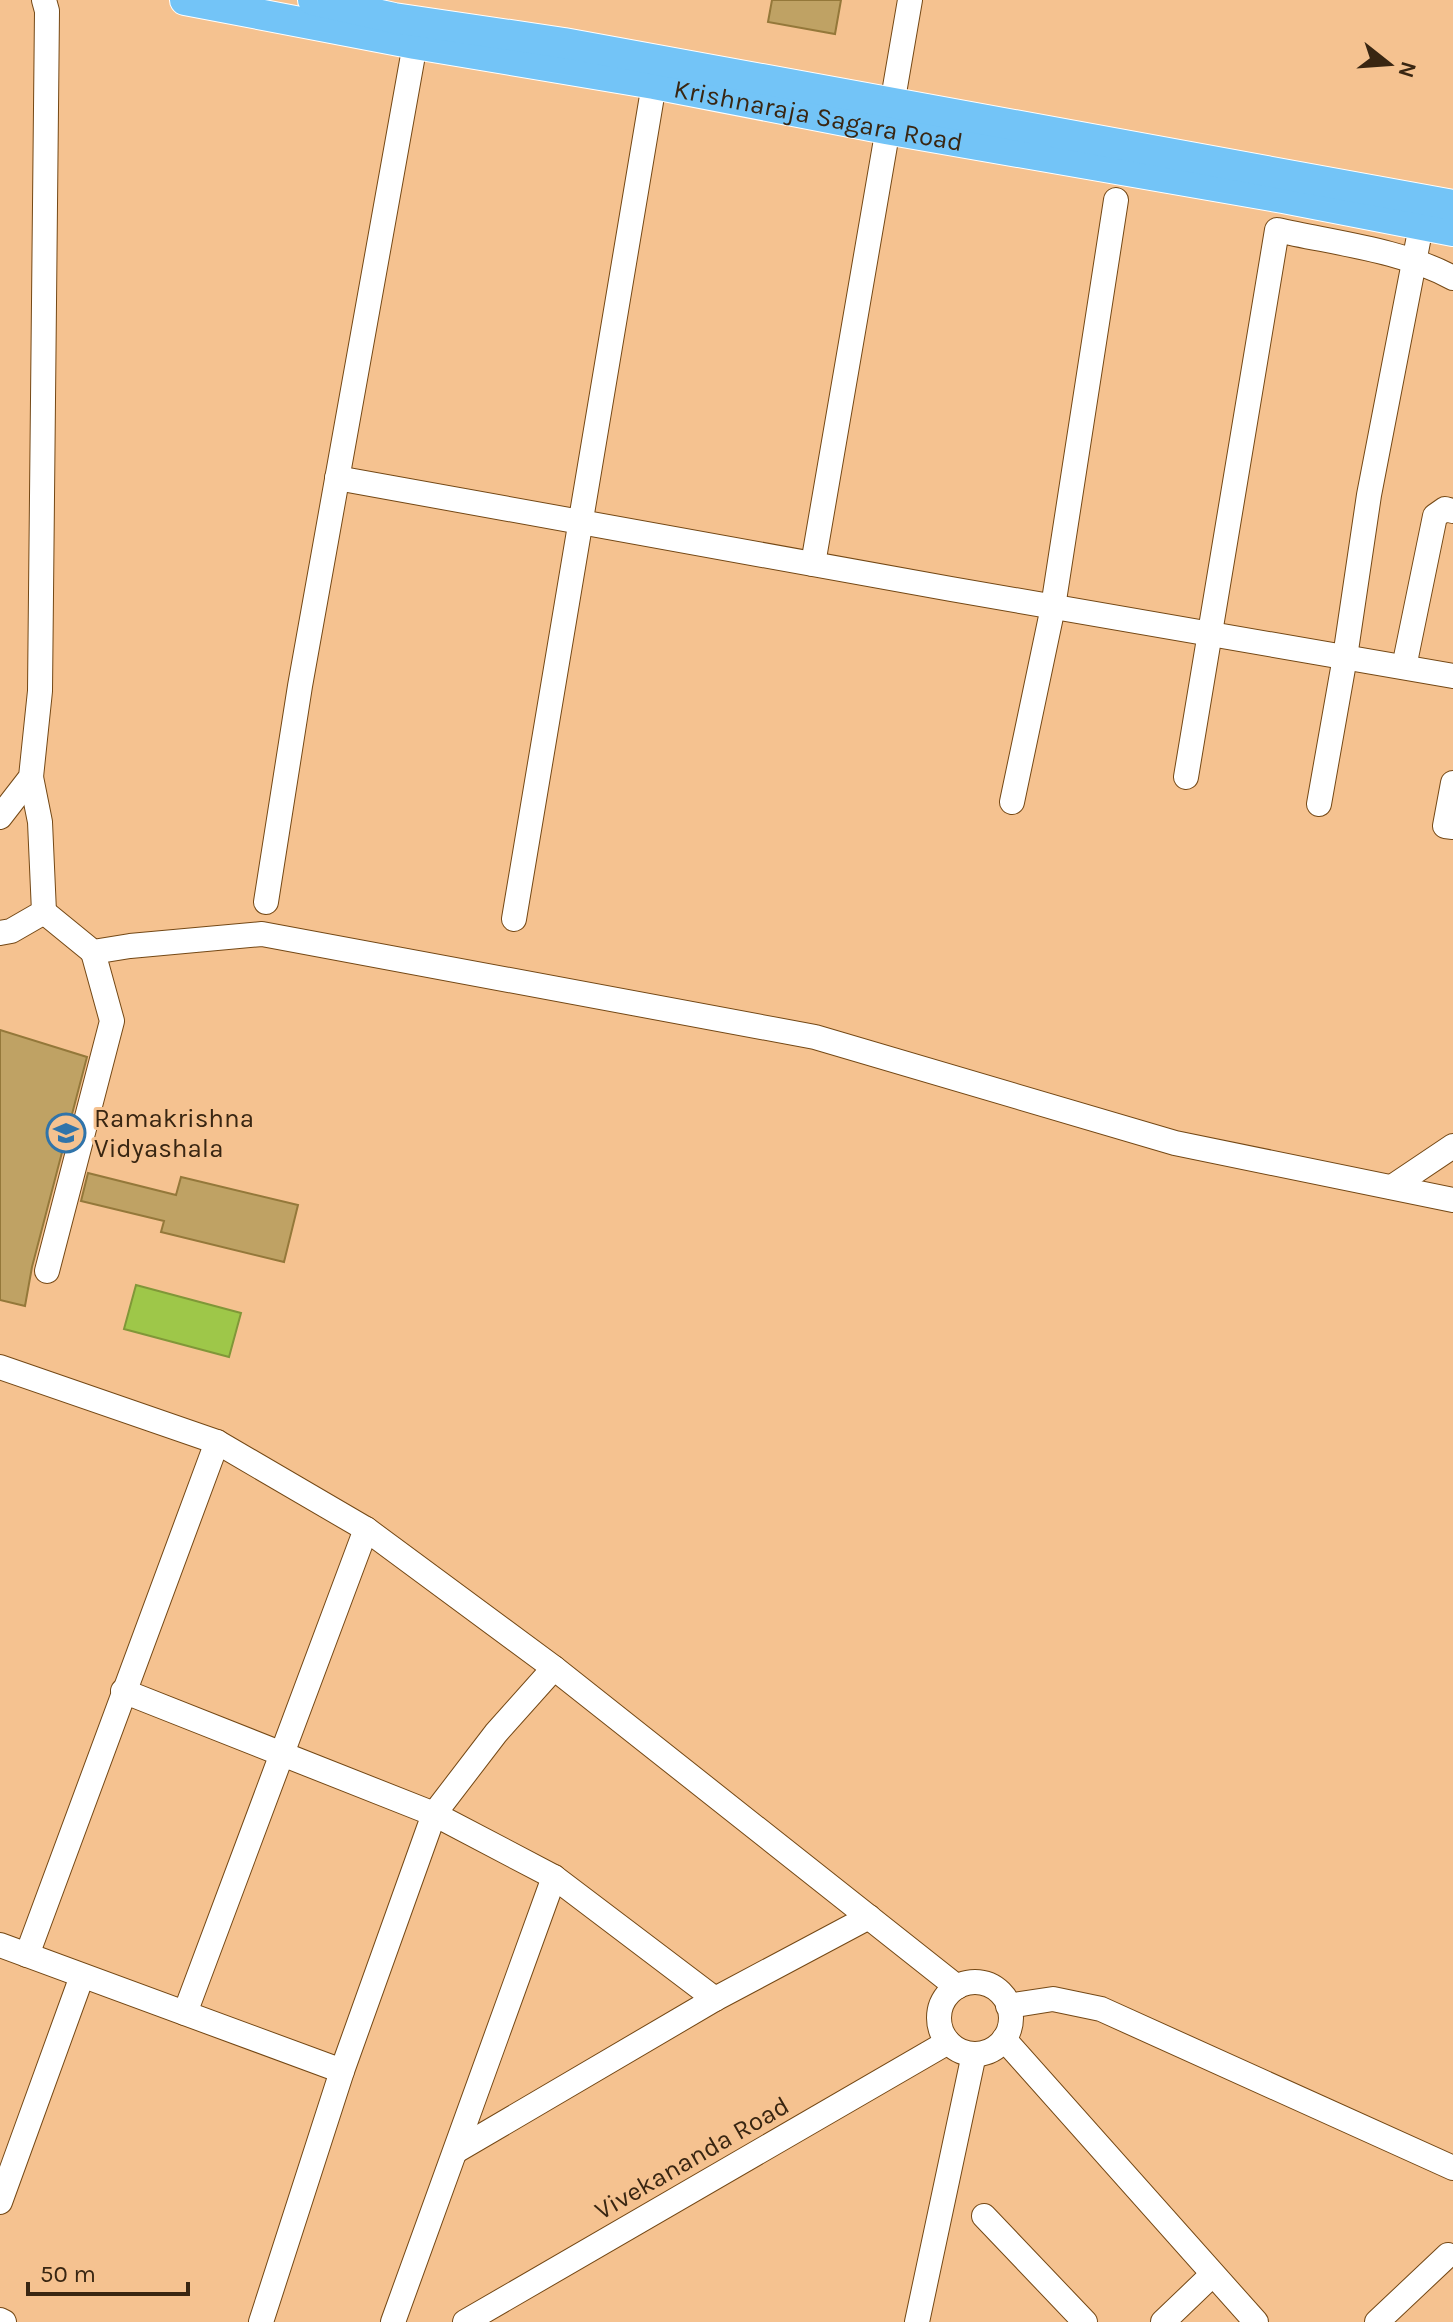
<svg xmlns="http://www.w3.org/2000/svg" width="1453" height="2322" viewBox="0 0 1453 2322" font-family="Karla,sans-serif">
<rect width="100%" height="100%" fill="#f5c290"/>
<polygon fill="#9ec749" stroke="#809738" stroke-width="2" points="136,1285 241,1313 229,1357 124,1329"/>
<g fill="#bfa264" stroke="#94783a" stroke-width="2">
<polygon points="772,0 841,0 835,34 768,22"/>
<polygon points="0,1030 87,1057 32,1267 25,1306 0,1300"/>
<polygon points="88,1173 176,1195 181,1177 298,1205 284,1262 161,1232 164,1221 81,1201"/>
</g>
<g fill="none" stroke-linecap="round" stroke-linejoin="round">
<defs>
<g id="minor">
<polyline points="337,478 951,589 1453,676"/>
<polyline points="813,564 910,0"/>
<polyline points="1404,667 1435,516 1445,509 1453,511"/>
<path d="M1186,777l91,-547c57,13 125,20 176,48"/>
<polyline points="1453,783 1445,826 1453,827"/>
<polyline points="1012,802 1053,607 1116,200"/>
<polyline points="1319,804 1345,657 1369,495 1421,226"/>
<polyline points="0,817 31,777 40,691 47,11 44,0"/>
<polyline points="266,902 300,686 415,44"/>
<polyline points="44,912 93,952 130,946 262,934 815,1037 1175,1143 1453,1200"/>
<polyline points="514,919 654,84"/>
<polyline points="0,933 11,931 44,912 40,822 31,777"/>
<polyline points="1392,1187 1453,1146"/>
<polyline points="47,1271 112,1021 93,952"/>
<polyline points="0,1367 217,1442 366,1529 554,1668 957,1987"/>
<polyline points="123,1691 434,1814 554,1877 715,1999"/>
<polyline points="0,1945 342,2071"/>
<polyline points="27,1955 217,1442"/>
<circle cx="975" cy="2018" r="36"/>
<polyline points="1008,2006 1053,1999 1101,2009 1453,2168"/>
<polyline points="185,2013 366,1529"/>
<polyline points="1004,2039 1256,2322"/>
<polyline points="456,2151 715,1999 869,1917"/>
<polyline points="0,2202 82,1976"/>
<polyline points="984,2216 1085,2322"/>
<polyline points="0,2320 4,2322"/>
<polyline points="261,2322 342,2071 434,1814 496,1733 554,1668"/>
<polyline points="393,2322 554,1877"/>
<polyline points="465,2322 948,2042"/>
<polyline points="917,2322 974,2054"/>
<polyline points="1163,2322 1212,2275"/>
<polyline points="1377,2322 1448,2255"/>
</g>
<g id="major">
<path id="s1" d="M185,0l230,44 239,40 232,45 397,69 170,33"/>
<polyline points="313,0 394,18 564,43 1453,205"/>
</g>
</defs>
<use href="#minor" stroke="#744815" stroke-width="26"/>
<use href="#major" stroke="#fff" stroke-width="32"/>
<use href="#minor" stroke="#fff" stroke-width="24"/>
<use href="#major" stroke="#73c4f7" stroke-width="30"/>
</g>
<defs>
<symbol id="school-ring" viewBox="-11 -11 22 22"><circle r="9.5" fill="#f5c290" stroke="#3074aa" stroke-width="1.5"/><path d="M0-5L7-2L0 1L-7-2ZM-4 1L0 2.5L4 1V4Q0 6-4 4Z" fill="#3074aa"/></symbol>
</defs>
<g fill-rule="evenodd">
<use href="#school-ring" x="44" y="1111" width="44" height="44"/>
</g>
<g text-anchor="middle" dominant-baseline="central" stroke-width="6" stroke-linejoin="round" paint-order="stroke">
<g font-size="26" fill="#392612" stroke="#f5c290">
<text stroke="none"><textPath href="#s1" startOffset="644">Krishnaraja Sagara Road</textPath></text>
<text transform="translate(692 2158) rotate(-30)">Vivekananda Road</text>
</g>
<g font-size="26" fill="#392612" stroke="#f5c290" text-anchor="start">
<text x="94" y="1118">Ramakrishna<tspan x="94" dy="30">Vidyashala</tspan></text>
</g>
</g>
<g transform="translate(1389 64) rotate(107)" stroke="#f5c290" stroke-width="6" paint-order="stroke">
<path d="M0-6L14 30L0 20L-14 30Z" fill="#392612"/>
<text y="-12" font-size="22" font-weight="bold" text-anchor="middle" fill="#392612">N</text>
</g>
<path d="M28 2282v12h160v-12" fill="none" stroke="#392612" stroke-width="4"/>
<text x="40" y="2282" font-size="24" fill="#392612" stroke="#f5c290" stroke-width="6" paint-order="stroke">50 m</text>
</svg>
